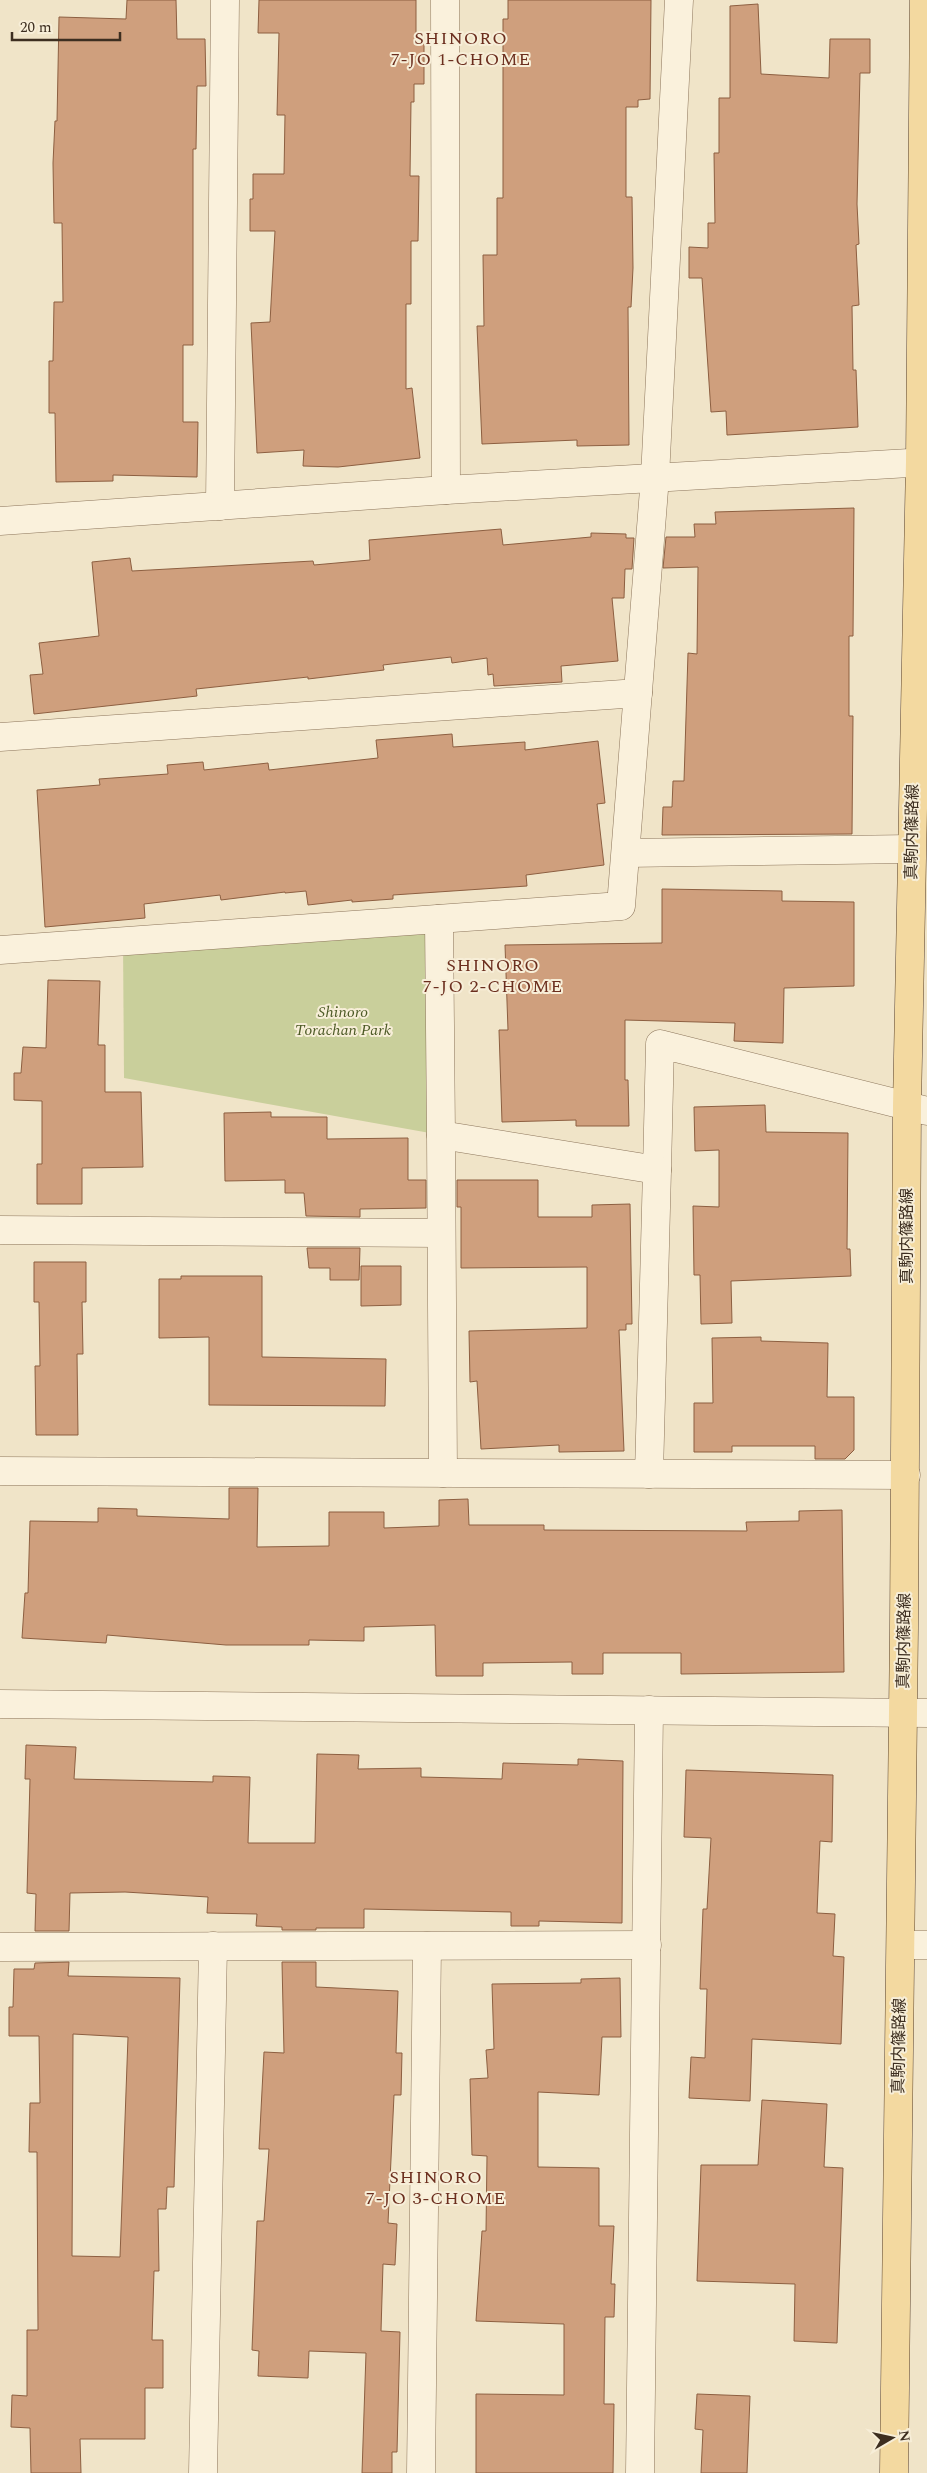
<svg xmlns="http://www.w3.org/2000/svg" width="927" height="2473" viewBox="0 0 927 2473" font-family="Spectral,'Noto Sans JP',serif">
<rect width="100%" height="100%" fill="#f0e4c8"/>
<polygon fill="#c9cf9b" points="439,919 441,1135 124,1078 123,941"/>
<g fill="#cf9f7d" stroke="#8d5f41" fill-rule="evenodd">
<polygon points="127,0 176,0 177,39 205,39 206,86 197,86 196,149 193,149 193,345 183,345 183,422 198,422 197,477 113,475 113,481 56,482 55,413 49,413 49,361 53,361 54,302 63,302 62,223 54,223 53,163 55,121 57,121 59,17 126,19"/>
<polygon points="259,0 416,0 416,43 424,43 424,84 414,84 414,102 411,102 410,176 419,176 418,241 411,241 411,304 406,304 406,389 412,388 420,458 338,467 303,466 304,450 257,453 251,323 270,322 275,231 250,231 250,199 253,199 253,174 284,174 285,115 277,115 279,33 258,33"/>
<polygon points="508,0 651,0 650,99 638,100 638,107 626,107 626,197 632,197 633,268 631,307 628,307 629,445 577,446 577,440 482,444 477,326 484,326 483,255 497,255 497,198 503,198 503,19 508,19"/>
<polygon points="758,4 761,74 829,78 830,39 870,39 870,73 860,73 857,204 859,244 856,245 859,305 852,306 853,370 856,370 858,427 727,435 726,411 711,412 702,278 689,278 689,247 708,248 708,223 715,223 714,153 719,153 719,98 730,98 730,6"/>
<polygon points="854,508 853,636 849,636 849,716 853,716 852,834 662,835 663,807 672,807 673,781 684,781 688,653 697,654 698,567 663,568 666,537 695,537 694,524 716,524 715,512"/>
<polygon points="501,529 503,545 591,537 591,533 626,534 626,538 634,538 632,569 625,569 624,598 612,598 618,661 561,666 562,682 494,686 493,674 488,675 487,658 452,663 451,657 383,665 384,670 308,679 308,677 196,689 197,696 34,714 30,675 43,674 39,643 99,636 92,562 130,558 132,571 313,561 314,565 370,560 369,540"/>
<polygon points="452,734 453,747 525,742 525,750 598,741 605,803 597,804 604,865 526,875 527,886 393,895 393,899 352,902 352,900 308,905 306,891 285,893 285,892 221,900 220,895 144,904 145,918 45,927 37,790 100,785 99,779 168,774 167,765 203,762 204,770 268,763 269,770 378,758 376,740"/>
<polygon points="662,889 782,891 782,901 854,902 854,986 784,988 783,1043 734,1041 735,1023 625,1020 625,1080 628,1080 629,1126 576,1126 576,1120 502,1122 499,1030 508,1030 505,945 662,943"/>
<polygon points="48,980 100,981 98,1045 105,1045 105,1092 141,1092 143,1167 82,1168 82,1204 37,1204 37,1164 42,1164 42,1101 14,1100 14,1073 21,1073 23,1047 46,1048"/>
<polygon points="765,1105 766,1132 848,1133 847,1249 850,1249 851,1276 731,1281 732,1323 701,1324 700,1275 694,1275 693,1206 719,1207 719,1150 695,1151 694,1107"/>
<polygon points="271,1112 271,1117 327,1117 327,1139 408,1138 408,1180 426,1180 426,1208 360,1209 360,1217 306,1216 304,1193 285,1193 285,1180 225,1181 224,1113"/>
<polygon points="457,1180 538,1180 538,1217 592,1217 592,1205 630,1204 632,1324 626,1324 626,1330 619,1330 624,1451 559,1452 559,1445 481,1449 477,1381 470,1382 469,1331 587,1328 587,1267 461,1268 461,1207 457,1207"/>
<polygon points="307,1248 360,1248 359,1280 330,1280 330,1268 309,1268"/>
<polygon points="34,1262 86,1262 86,1302 82,1302 83,1354 77,1354 78,1435 36,1435 35,1366 40,1366 39,1302 34,1302"/>
<polygon points="361,1266 401,1266 401,1305 361,1306"/>
<polygon points="181,1276 262,1276 262,1357 386,1359 385,1406 209,1405 209,1337 159,1338 159,1279 181,1279"/>
<polygon points="761,1337 761,1341 828,1343 827,1397 854,1397 854,1450 845,1459 815,1459 815,1446 732,1446 732,1452 694,1452 694,1403 713,1403 712,1338"/>
<polygon points="229,1488 258,1488 257,1547 329,1546 329,1512 384,1512 384,1528 439,1526 439,1500 468,1499 469,1525 544,1525 544,1530 747,1531 746,1522 799,1521 799,1511 842,1510 844,1672 681,1674 681,1653 603,1653 603,1674 572,1674 572,1662 483,1663 483,1676 436,1676 435,1625 364,1627 364,1641 309,1640 309,1645 226,1645 107,1635 106,1643 22,1638 25,1593 28,1593 30,1521 98,1522 98,1508 137,1509 137,1516 229,1519"/>
<polygon points="26,1745 76,1747 74,1779 213,1782 213,1776 250,1777 248,1843 315,1843 317,1754 359,1755 358,1769 421,1768 421,1777 502,1779 503,1763 578,1765 578,1759 623,1761 622,1923 539,1921 539,1926 511,1926 511,1912 364,1909 364,1928 316,1928 316,1930 282,1930 282,1927 256,1926 257,1914 207,1913 208,1897 125,1892 70,1893 69,1931 35,1931 36,1894 27,1893 30,1779 25,1779"/>
<polygon points="686,1770 833,1775 832,1842 820,1841 817,1913 835,1914 833,1956 844,1957 841,2044 752,2039 750,2101 689,2098 691,2057 705,2058 707,1989 700,1989 703,1909 707,1909 711,1838 684,1837"/>
<path d="M69,1962l-1,14 112,2 -6,209h-7l-1,22h-8l1,62h-5l-2,69h11v48h-18v51h-65l1,34h-50l-1,-45 -19,-1 1,-32 15,1v-66h11l-1,-178h-8l1,-49h10l-1,-67h-30v-29h4l1,-38h20l1,-6zM73,2034l55,3 -8,220 -48,-1z"/>
<polygon points="282,1962 316,1962 316,1987 398,1991 396,2053 402,2053 401,2095 394,2095 388,2223 397,2224 395,2265 383,2264 381,2331 400,2332 397,2452 392,2452 392,2473 362,2473 366,2353 309,2351 308,2378 258,2376 259,2351 252,2350 257,2221 264,2221 269,2149 259,2149 264,2052 284,2053"/>
<polygon points="620,1978 621,2037 602,2037 599,2095 538,2092 538,2167 599,2168 599,2226 614,2226 611,2284 615,2284 614,2317 605,2317 604,2404 614,2404 613,2473 476,2473 476,2394 564,2395 564,2324 476,2321 482,2231 486,2231 487,2156 472,2155 470,2079 488,2078 486,2050 494,2049 492,1984 581,1983 581,1979"/>
<polygon points="762,2100 827,2104 824,2167 843,2168 837,2343 794,2341 795,2284 697,2281 701,2165 758,2165"/>
<polygon points="697,2394 750,2396 747,2473 701,2473 703,2430 695,2429"/>
</g>
<g fill="none" stroke-linecap="round" stroke-linejoin="round">
<defs>
<g id="minor">
<polyline points="445,0 446,490"/>
<polyline points="220,506 225,0"/>
<polyline points="0,521 446,490 927,462"/>
<polyline points="0,737 638,693"/>
<polyline points="626,853 911,849"/>
<polyline points="439,919 441,1135 657,1170 660,1044 927,1111"/>
<polyline points="0,950 621,906 655,477 679,0"/>
<polyline points="441,1135 443,1473"/>
<polyline points="0,1230 441,1233"/>
<polyline points="0,1471 906,1475"/>
<polyline points="649,1474 657,1170"/>
<polyline points="0,1704 927,1713"/>
<polyline points="901,1945 927,1945"/>
<polyline points="0,1947 647,1945"/>
<polyline points="203,2473 213,1946"/>
<polyline points="421,2473 427,1946"/>
<polyline points="640,2473 649,1710"/>
</g>
<polyline id="major" points="894,2473 904,1628 907,1106 920,462 924,0"/>
</defs>
<use href="#minor" stroke="#8d765c" stroke-width="29"/>
<use href="#major" stroke="#5b4430" stroke-width="29"/>
<use href="#minor" stroke="#faf1dc" stroke-width="28"/>
<use href="#major" stroke="#f3d9a0" stroke-width="28"/>
</g>
<g text-anchor="middle" dominant-baseline="central" stroke-width="4" stroke-linejoin="round" paint-order="stroke">
<g font-size="16" fill="#3d2e20" stroke="#f7eed8">
<text transform="translate(912 832) rotate(-89)">真駒内篠路線</text>
<text transform="translate(907 1236) rotate(-90)">真駒内篠路線</text>
<text transform="translate(904 1641) rotate(-89)">真駒内篠路線</text>
<text transform="translate(899 2046) rotate(-89)">真駒内篠路線</text>
</g>
<g font-size="16" font-style="italic" fill="#4d5a26" stroke="#f7eed8">
<text x="343" y="1012">Shinoro<tspan x="343" dy="18">Torachan Park</tspan></text>
</g>
<g font-size="18" letter-spacing="1" fill="#6b2e1e" stroke="#f7eed8">
<text x="461" y="38">SHINORO<tspan x="461" dy="21">7-JO 1-CHOME</tspan></text>
<text x="493" y="965">SHINORO<tspan x="493" dy="21">7-JO 2-CHOME</tspan></text>
<text x="436" y="2177">SHINORO<tspan x="436" dy="21">7-JO 3-CHOME</tspan></text>
</g>
</g>
<g transform="translate(892 2438) rotate(81)" stroke="#f7eed8" stroke-width="4" paint-order="stroke">
<path d="M0-4L9 19L0 12L-9 19Z" fill="#3d2e20"/>
<text y="-8" font-size="14" font-weight="bold" text-anchor="middle" fill="#3d2e20">N</text>
</g>
<path d="M12 32v8h108v-8" fill="none" stroke="#3d2e20" stroke-width="2.5"/>
<text x="20" y="32" font-size="15" fill="#3d2e20" stroke="#f7eed8" stroke-width="4" paint-order="stroke">20 m</text>
</svg>
